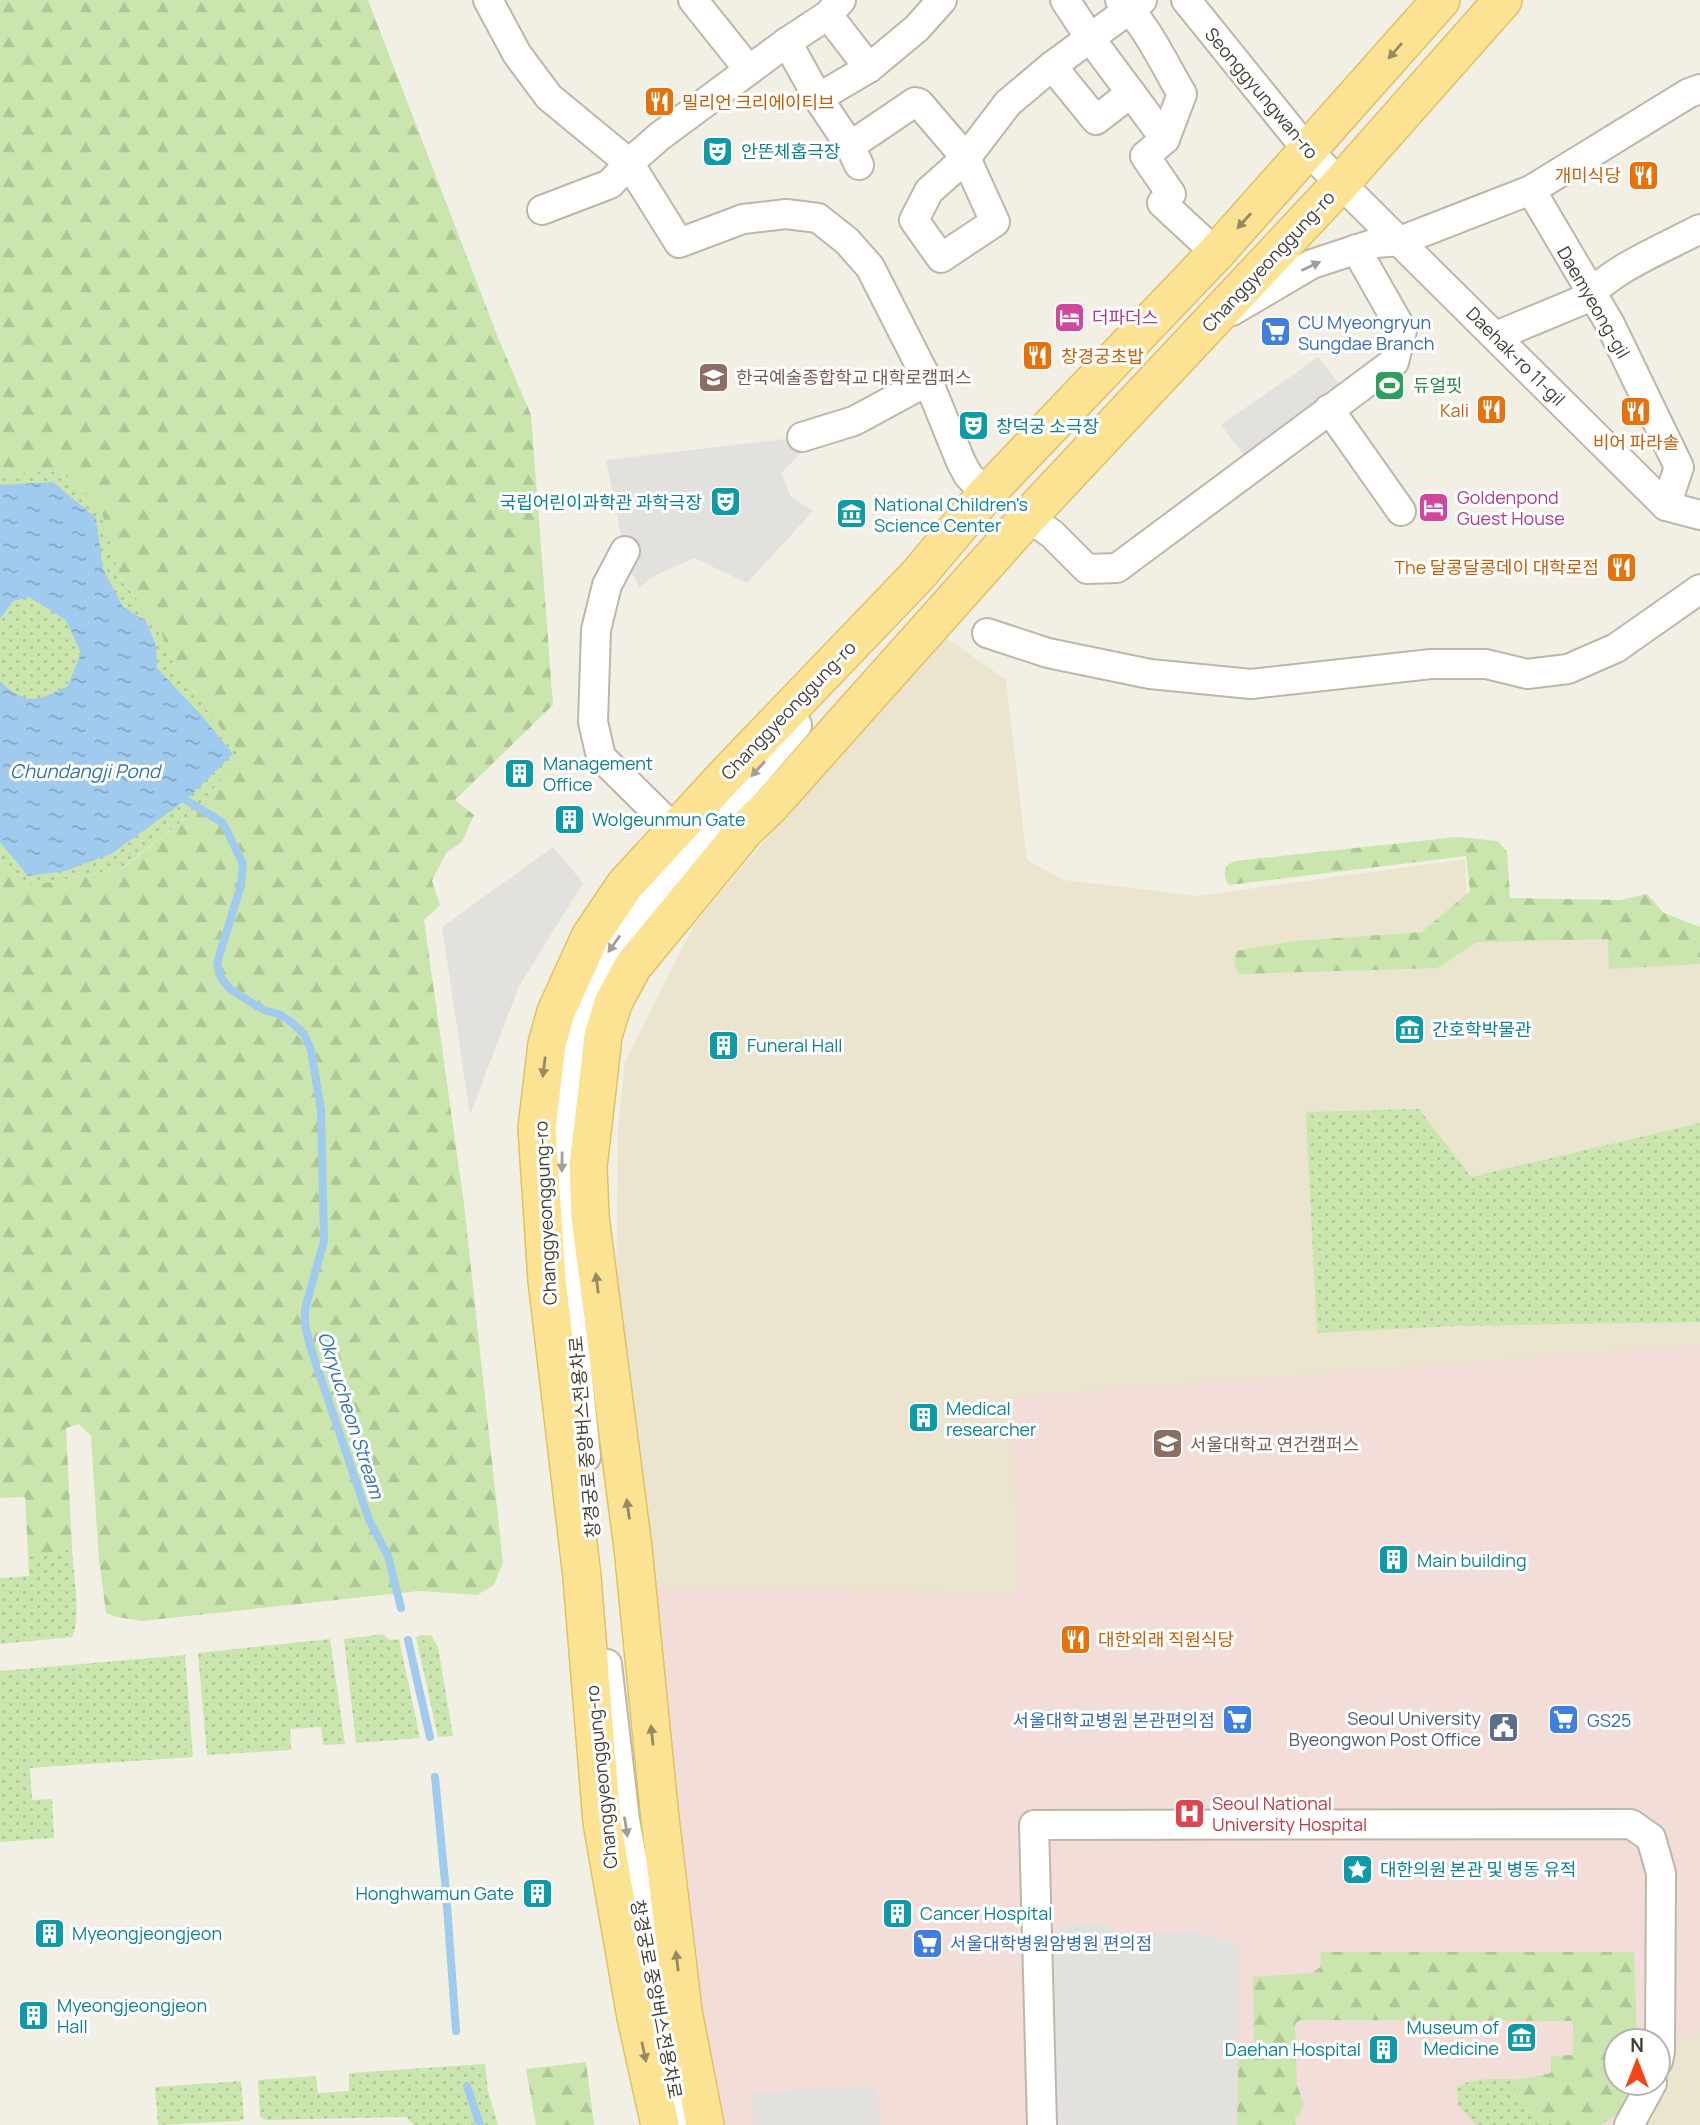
<svg xmlns="http://www.w3.org/2000/svg" width="1700" height="2125" viewBox="0 0 1700 2125" font-family="Manrope,'Noto Sans KR',sans-serif">
<defs>
<pattern id="grass-dots" width="8" height="8" patternUnits="userSpaceOnUse" patternTransform="scale(1.75)"><rect width="8" height="8" fill="#cae6ae"/><path d="M2 2h.1M6 6h.1" fill="none" stroke="#afc696" stroke-width="1.8" stroke-linecap="round"/></pattern>
<pattern id="forest-firs" width="22" height="20" patternUnits="userSpaceOnUse" patternTransform="scale(1.75)"><rect width="22" height="20" fill="#cae6ae"/><path d="M5 1l3.5 6h-7zM16 11l3.5 6h-7z" fill="#afc696"/></pattern>
<pattern id="water-ripples" width="26" height="14" patternUnits="userSpaceOnUse" patternTransform="scale(1.75)"><rect width="26" height="14" fill="#a1cbee"/><path d="M2 4q2-2 4 0t4 0M15 11q2-2 4 0t4 0" fill="none" stroke="#85a6c2"/></pattern>
</defs>
<rect width="100%" height="100%" fill="#f2efe5"/>
<path fill="#ebe4cf" fill-rule="evenodd" d="M940,633l66,47 21,180 37,20 134,16 267,-37 3,76h232v1190h-982l-64,-538 -38,-285 2,-173 7,-68 70,-138zM1616,2041h42v42h-42z"/>
<polygon fill="#f3ddd8" points="1700,1345 1700,2032 1661,2051 1658,2041 1616,2041 1616,2083 1629,2125 718,2125 710,2091 654,1587 1019,1593 1012,1397"/>
<g fill="url(#grass-dots)">
<polygon points="60,471 100,506 121,580 157,623 177,671 243,756 190,815 122,868 24,887 0,860 0,474"/>
<polygon points="1419,1109 1471,1177 1700,1123 1700,1322 1455,1326 1317,1333 1306,1112"/>
<path d="M72,1549c1,22 10,69 0,88l-72,7v-66l29,-2 -1,-20z"/>
<polygon points="383,1634 389,1640 399,1639 420,1738 356,1743 344,1639"/>
<polygon points="422,1635 432,1636 438,1647 453,1736 438,1737 416,1637"/>
<polygon points="330,1639 345,1744 323,1745 321,1727 290,1729 291,1750 207,1755 198,1653"/>
<polygon points="185,1655 193,1757 30,1768 32,1800 52,1799 54,1838 0,1842 0,1671"/>
<polygon points="485,2064 488,2091 498,2125 414,2125 406,2117 266,2120 260,2117 258,2080 316,2076 318,2093 349,2091 349,2073"/>
<path d="M1521,2079l-6,12 16,25 25,9h-80l-18,-20 -1,-18c16,-11 45,-7 64,-8z"/>
<polygon points="241,2081 244,2119 239,2121 158,2125 155,2087"/>
</g>
<g fill="url(#forest-firs)">
<polygon points="0,0 368,0 497,335 531,415 553,705 455,800 474,815 462,842 446,853 432,881 440,905 424,920 464,1204 503,1563 494,1585 477,1595 419,1591 142,1621 117,1617 106,1613 99,1560 91,1436 79,1424 66,1428 72,1549 28,1556 25,1497 0,1498 0,860 24,887 123,868 190,815 242,756 177,671 157,623 121,580 100,506 60,471 0,474"/>
<path d="M1457,837l41,4 9,11 3,46 110,2 27,-6 17,19 36,14v37l-91,5 -1,-30 -131,3 -40,26 -197,6c-7,-7 -6,-14 -3,-23l59,-10 126,-9 48,-41 -4,-35 -237,29c-5,-7 -5,-12 -2,-20l9,-4z"/>
<polygon points="1321,1952 1634,1952 1637,2041 1616,2041 1616,2083 1636,2084 1620,2112 1601,2125 1556,2125 1531,2116 1516,2100 1514,2091 1521,2079 1551,2073 1551,2056 1573,2055 1573,2021 1300,2020 1295,2024 1297,2085 1304,2104 1299,2117 1295,2115 1296,2125 1237,2125 1238,2059 1254,2047 1253,1977 1312,1973 1320,1967"/>
<polygon points="586,2062 594,2125 536,2125 526,2069"/>
</g>
<g fill="#e3e1dd">
<polygon points="1318,357 1344,389 1245,457 1221,425"/>
<polygon points="802,437 804,450 781,473 791,497 813,511 747,583 694,558 650,578 640,588 627,564 606,460"/>
<polygon points="553,847 583,883 519,986 470,1115 442,927"/>
<polygon points="1103,1923 1118,1935 1195,1931 1240,1945 1237,2125 1056,2125 1054,1934 1069,1925"/>
<polygon points="877,2086 879,2125 754,2125 751,2093"/>
</g>
<path fill="url(#water-ripples)" d="M53,482l43,36 7,51 20,38 23,14 10,24 1,23 45,48 31,38 -47,46 -75,54 -46,17 -37,5 -28,-34v-161c27,26 37,20 68,5l13,-33 -15,-33 -37,-23 -16,4 -13,18v-134z"/>
<g fill="none" stroke-linecap="round" stroke-linejoin="round">
<g stroke="#a1cbee" stroke-width="8">
<polyline points="186,800 223,823 243,864 241,885 217,963 221,978 230,989 247,1000 264,1010 279,1014 291,1022 304,1034 311,1050 321,1110 324,1241 305,1309 305,1324 310,1346 369,1520 388,1556 401,1608"/>
<polyline points="408,1640 430,1737"/>
<polyline points="435,1777 446,1892 456,2031"/>
<polyline points="467,2086 480,2125"/>
</g>
<defs>
<g id="minor">
<polyline points="488,0 517,54 549,97 629,163 679,243 743,219 786,214 818,218 847,241 870,267 928,381 961,462 968,475 986,494"/>
<polyline points="693,0 749,70"/>
<polyline points="1065,0 1090,38 1165,139 1145,156 1171,194 1162,203 1216,253"/>
<path d="M1120,0c27,25 43,62 62,94l-17,45"/>
<polyline points="1186,0 1308,151 1666,506 1700,515"/>
<polyline points="828,15 869,68"/>
<polyline points="787,42 818,98 850,146 859,165"/>
<polyline points="1052,66 1096,120 1131,93"/>
<polyline points="818,98 869,68 917,28 942,0"/>
<polyline points="850,146 915,102 919,103 966,158 1008,103 1052,66 1142,0"/>
<polygon points="966,158 995,222 941,258 914,220 929,191"/>
<polyline points="1531,190 1610,324 1679,467 1666,506"/>
<polyline points="542,210 610,184 629,163 660,136 787,42 828,15 841,0"/>
<polyline points="1232,311 1312,264 1376,243 1400,241 1531,190 1689,93 1700,89"/>
<path d="M1496,336l89,-37c30,-32 77,-50 115,-70"/>
<polyline points="1329,409 1401,511"/>
<polyline points="802,437 854,421 928,381"/>
<polyline points="1028,517 1052,534 1087,569 1117,568 1394,362 1402,330 1356,249"/>
<polyline points="625,551 607,585 596,630 593,722 601,757 675,830"/>
<polyline points="987,633 1048,653 1150,674 1251,684 1431,664 1486,664 1527,674 1568,669 1616,648 1700,589"/>
<polyline points="586,1457 562,1217 562,1114 574,1026 593,980 610,948 650,895 797,725"/>
<polyline points="607,1664 625,1820 681,2125"/>
<polyline points="1042,2125 1034,1825 1631,1824 1651,1838 1661,1873 1660,2051 1658,2061"/>
<polyline points="1629,2125 1652,2083"/>
</g>
<g id="major">
<polyline points="660,2125 636,2017 602,1822 582,1577 547,1280 537,1128 547,1044 556,1012 590,937 625,885 727,774 918,575 986,494 1216,253 1441,0"/>
<polyline points="705,2125 683,2011 660,1818 633,1548 590,1217 588,1166 593,1124 603,1036 613,1003 633,966 745,830 771,805 1028,517 1341,183 1503,0"/>
</g>
</defs>
<use href="#minor" stroke="#bdb7a8" stroke-width="32"/>
<use href="#major" stroke="#e1c164" stroke-width="40"/>
<use href="#minor" stroke="#fff" stroke-width="28"/>
<use href="#major" stroke="#fce394" stroke-width="37"/>
</g>
<defs><path id="oneway-solid" d="M-6-.8H1V-3.2L6.5 0L1 3.2V.8H-6Z" transform="scale(1.75)"/></defs>
<g fill="#978960">
<use href="#oneway-solid" transform="translate(1395 51) rotate(131)"/>
<use href="#oneway-solid" transform="translate(1244 221) rotate(132)"/>
<use href="#oneway-solid" transform="translate(544 1067) rotate(97)"/>
<use href="#oneway-solid" transform="translate(597 1283) rotate(-97)"/>
<use href="#oneway-solid" transform="translate(628 1509) rotate(-98)"/>
<use href="#oneway-solid" transform="translate(652 1735) rotate(-96)"/>
<use href="#oneway-solid" transform="translate(677 1961) rotate(-97)"/>
<use href="#oneway-solid" transform="translate(644 2052) rotate(78)"/>
</g>
<g fill="#a29f9a">
<use href="#oneway-solid" transform="translate(1311 266) rotate(-25)"/>
<use href="#oneway-solid" transform="translate(758 769) rotate(132)"/>
<use href="#oneway-solid" transform="translate(614 944) rotate(125)"/>
<use href="#oneway-solid" transform="translate(562 1162) rotate(91)"/>
<use href="#oneway-solid" transform="translate(626 1827) rotate(81)"/>
</g>
<defs>
<symbol id="restaurant-square" viewBox="-11 -11 22 22"><rect x="-9" y="-9" width="18" height="18" rx="4" fill="#e8710a" stroke="#fff"/><path d="M-5-6h1v4h1v-4h1v4h1v-4h1v5L-1.5 .5V6h-2V.5L-5-1ZM5-6V6H3V1.5H1.5Q1.5-4 5-6Z" fill="#fff"/></symbol>
<symbol id="theatre-square" viewBox="-11 -11 22 22"><rect x="-9" y="-9" width="18" height="18" rx="4" fill="#0f9aa8" stroke="#fff"/><path d="M-5-5.5Q0-4 5-5.5V0Q5 5 0 6Q-5 5-5 0ZM-3.3-2.5H-1v1.5H-3.3ZM1-2.5H3.3v1.5H1ZM-2.8 1Q0 5.5 2.8 1Z" fill="#fff"/></symbol>
<symbol id="hotel-square" viewBox="-11 -11 22 22"><rect x="-9" y="-9" width="18" height="18" rx="4" fill="#d1479c" stroke="#fff"/><path d="M-6-4.5h1.5V1H6V5H4.5V3h-9V5H-6ZM-4 0a1.8 1.8 0 1 1 3.6 0ZM.5 0V-2.5h3Q6-2.5 6 0Z" fill="#fff"/></symbol>
<symbol id="supermarket-square" viewBox="-11 -11 22 22"><rect x="-9" y="-9" width="18" height="18" rx="4" fill="#3f7fe0" stroke="#fff"/><path d="M-6-5.5h2.5l.6 2H6L4.5 2H-2.5L-4.4-4H-6ZM-1.5 3.2a1.3 1.3 0 1 0 .1 0ZM3 3.2a1.3 1.3 0 1 0 .1 0Z" fill="#fff"/></symbol>
<symbol id="university-square" viewBox="-11 -11 22 22"><rect x="-9" y="-9" width="18" height="18" rx="4" fill="#8d6e63" stroke="#fff"/><path d="M0-5L7-2L0 1L-7-2ZM-4 1L0 2.5L4 1V4Q0 6-4 4Z" fill="#fff"/></symbol>
<symbol id="stadium-square" viewBox="-11 -11 22 22"><rect x="-9" y="-9" width="18" height="18" rx="4" fill="#2e9e5b" stroke="#fff"/><path d="M0-5a6.5 5 0 1 0 0 10a6.5 5 0 1 0 0-10ZM-3.5-1.8h7v3.6h-7Z" fill="#fff"/></symbol>
<symbol id="museum-square" viewBox="-11 -11 22 22"><rect x="-9" y="-9" width="18" height="18" rx="4" fill="#0f9aa8" stroke="#fff"/><path d="M0-6L6-3V-2H-6V-3ZM-5-1h2V3h-2ZM-1-1h2V3h-2ZM3-1h2V3H3ZM-6 4H6V6H-6Z" fill="#fff"/></symbol>
<symbol id="building-square" viewBox="-11 -11 22 22"><rect x="-9" y="-9" width="18" height="18" rx="4" fill="#0f9aa8" stroke="#fff"/><path d="M-4-6H4V6H1V3H-1V6H-4ZM-2.5-4.3h1.7v1.8h-1.7ZM.8-4.3h1.7v1.8H.8ZM-2.5-1h1.7V.8h-1.7ZM.8-1h1.7V.8H.8Z" fill="#fff"/></symbol>
<symbol id="civic-square" viewBox="-11 -11 22 22"><rect x="-9" y="-9" width="18" height="18" rx="4" fill="#5c6f8a" stroke="#fff"/><path d="M-.6-6.5H3V-4.5H.6V-3L4-1V1h2V6H-6V1h2V-1L-.6-3ZM-1.2 2.5V6h2.4V2.5Z" fill="#fff"/></symbol>
<symbol id="hospital-square" viewBox="-11 -11 22 22"><rect x="-9" y="-9" width="18" height="18" rx="4" fill="#e0444e" stroke="#fff"/><path d="M-5-5h3v3.5h4V-5h3V5h-3V1.5h-4V5h-3Z" fill="#fff"/></symbol>
<symbol id="sight-square" viewBox="-11 -11 22 22"><rect x="-9" y="-9" width="18" height="18" rx="4" fill="#0f9aa8" stroke="#fff"/><path d="M0-6L1.8-2.2L6-1.7L2.9 1.2L3.7 5.4L0 3.3L-3.7 5.4L-2.9 1.2L-6-1.7L-1.8-2.2Z" fill="#fff"/></symbol>
</defs>
<g fill-rule="evenodd">
<use href="#restaurant-square" x="642" y="84" width="35" height="35"/>
<use href="#theatre-square" x="700" y="134" width="35" height="35"/>
<use href="#restaurant-square" x="1626" y="158" width="35" height="35"/>
<use href="#hotel-square" x="1052" y="300" width="35" height="35"/>
<use href="#supermarket-square" x="1258" y="314" width="35" height="35"/>
<use href="#restaurant-square" x="1020" y="338" width="35" height="35"/>
<use href="#university-square" x="696" y="360" width="35" height="35"/>
<use href="#stadium-square" x="1372" y="368" width="35" height="35"/>
<use href="#restaurant-square" x="1474" y="392" width="35" height="35"/>
<use href="#restaurant-square" x="1618" y="394" width="35" height="35"/>
<use href="#theatre-square" x="956" y="408" width="35" height="35"/>
<use href="#theatre-square" x="708" y="484" width="35" height="35"/>
<use href="#hotel-square" x="1416" y="490" width="35" height="35"/>
<use href="#museum-square" x="834" y="496" width="35" height="35"/>
<use href="#restaurant-square" x="1604" y="550" width="35" height="35"/>
<use href="#building-square" x="502" y="756" width="35" height="35"/>
<use href="#building-square" x="552" y="802" width="35" height="35"/>
<use href="#museum-square" x="1392" y="1012" width="35" height="35"/>
<use href="#building-square" x="706" y="1028" width="35" height="35"/>
<use href="#building-square" x="906" y="1400" width="35" height="35"/>
<use href="#university-square" x="1150" y="1426" width="35" height="35"/>
<use href="#building-square" x="1376" y="1542" width="35" height="35"/>
<use href="#restaurant-square" x="1058" y="1622" width="35" height="35"/>
<use href="#supermarket-square" x="1220" y="1702" width="35" height="35"/>
<use href="#supermarket-square" x="1546" y="1702" width="35" height="35"/>
<use href="#civic-square" x="1486" y="1710" width="35" height="35"/>
<use href="#hospital-square" x="1172" y="1796" width="35" height="35"/>
<use href="#sight-square" x="1340" y="1852" width="35" height="35"/>
<use href="#building-square" x="520" y="1876" width="35" height="35"/>
<use href="#building-square" x="880" y="1896" width="35" height="35"/>
<use href="#building-square" x="32" y="1916" width="35" height="35"/>
<use href="#supermarket-square" x="910" y="1926" width="35" height="35"/>
<use href="#building-square" x="16" y="1998" width="35" height="35"/>
<use href="#museum-square" x="1504" y="2020" width="35" height="35"/>
<use href="#building-square" x="1366" y="2032" width="35" height="35"/>
</g>
<g text-anchor="middle" dominant-baseline="central" stroke-width="6" stroke-linejoin="round" paint-order="stroke">
<g font-size="18" fill="#443f35" stroke="#fff">
<text transform="translate(1262 93) rotate(50)">Seonggyungwan-ro</text>
<text transform="translate(1268 261) rotate(-47)">Changgyeonggung-ro</text>
<text transform="translate(1594 302) rotate(60)">Daemyeong-gil</text>
<text transform="translate(1516 356) rotate(45)">Daehak-ro 11-gil</text>
<text transform="translate(788 710) rotate(-46)">Changgyeonggung-ro</text>
<text transform="translate(545 1213) rotate(-93)">Changgyeonggung-ro</text>
<text transform="translate(584 1437) rotate(-95)">창경궁로 중앙버스전용차로</text>
<text transform="translate(601 1777) rotate(-96)">Changgyeonggung-ro</text>
<text transform="translate(657 1999) rotate(79)">창경궁로 중앙버스전용차로</text>
</g>
<g font-size="18" fill="#c56008" stroke="#fff" text-anchor="start">
<text x="682" y="102">밀리언 크리에이티브</text>
<text x="1621" y="175" text-anchor="end">개미식당</text>
<text x="1061" y="356">창경궁초밥</text>
<text x="1469" y="410" text-anchor="end">Kali</text>
<text x="1636" y="442" text-anchor="middle">비어 파라솔</text>
<text x="1599" y="567" text-anchor="end">The 달콩달콩데이 대학로점</text>
<text x="1098" y="1639">대한외래 직원식당</text>
</g>
<g font-size="18" fill="#0d838f" stroke="#fff" text-anchor="start">
<text x="741" y="151">안똔체홉극장</text>
<text x="996" y="426">창덕궁 소극장</text>
<text x="702" y="502" text-anchor="end">국립어린이과학관 과학극장</text>
<text x="874" y="504">National Children's<tspan x="874" dy="21">Science Center</tspan></text>
<text x="543" y="763">Management<tspan x="543" dy="21">Office</tspan></text>
<text x="592" y="819">Wolgeunmun Gate</text>
<text x="1432" y="1029">간호학박물관</text>
<text x="747" y="1045">Funeral Hall</text>
<text x="946" y="1408">Medical<tspan x="946" dy="21">researcher</tspan></text>
<text x="1417" y="1560">Main building</text>
<text x="1380" y="1869">대한의원 본관 및 병동 유적</text>
<text x="514" y="1893" text-anchor="end">Honghwamun Gate</text>
<text x="920" y="1913">Cancer Hospital</text>
<text x="72" y="1933">Myeongjeongjeon</text>
<text x="57" y="2005">Myeongjeongjeon<tspan x="57" dy="21">Hall</tspan></text>
<text x="1499" y="2027" text-anchor="end">Museum of<tspan x="1499" dy="21">Medicine</tspan></text>
<text x="1361" y="2049" text-anchor="end">Daehan Hospital</text>
</g>
<g font-size="18" fill="#b23c85" stroke="#fff" text-anchor="start">
<text x="1092" y="317">더파더스</text>
<text x="1457" y="497">Goldenpond<tspan x="1457" dy="21">Guest House</tspan></text>
</g>
<g font-size="18" fill="#366cbe" stroke="#fff" text-anchor="start">
<text x="1298" y="322">CU Myeongryun<tspan x="1298" dy="21">Sungdae Branch</tspan></text>
<text x="1215" y="1720" text-anchor="end">서울대학교병원 본관편의점</text>
<text x="1587" y="1720">GS25</text>
<text x="950" y="1943">서울대학병원암병원 편의점</text>
</g>
<g font-size="18" fill="#785e54" stroke="#fff" text-anchor="start">
<text x="736" y="377">한국예술종합학교 대학로캠퍼스</text>
<text x="1190" y="1444">서울대학교 연건캠퍼스</text>
</g>
<g font-size="18" fill="#27864d" stroke="#fff" text-anchor="start">
<text x="1413" y="385">듀얼핏</text>
</g>
<g font-size="18" fill="#4e5e75" stroke="#fff" text-anchor="end">
<text x="1481" y="1718">Seoul University<tspan x="1481" dy="21">Byeongwon Post Office</tspan></text>
</g>
<g font-size="18" fill="#be3a42" stroke="#fff" text-anchor="start">
<text x="1212" y="1803">Seoul National<tspan x="1212" dy="21">University Hospital</tspan></text>
</g>
<g font-size="19" font-style="italic" fill="#3072ad" stroke="#fff">
<text x="85" y="771">Chundangji Pond</text>
<text transform="translate(351 1415) rotate(72)">Okryucheon Stream</text>
</g>
</g>
<g transform="translate(1637 2062)"><circle r="33" fill="#ffffff" stroke="#b4b2ae" stroke-width="2"/>
<path d="M0-5L12 26L0 18L-12 26Z" fill="#f54418"/>
<text y="-10" font-size="19" font-weight="bold" text-anchor="middle" fill="#443f35">N</text>
</g>
</svg>
